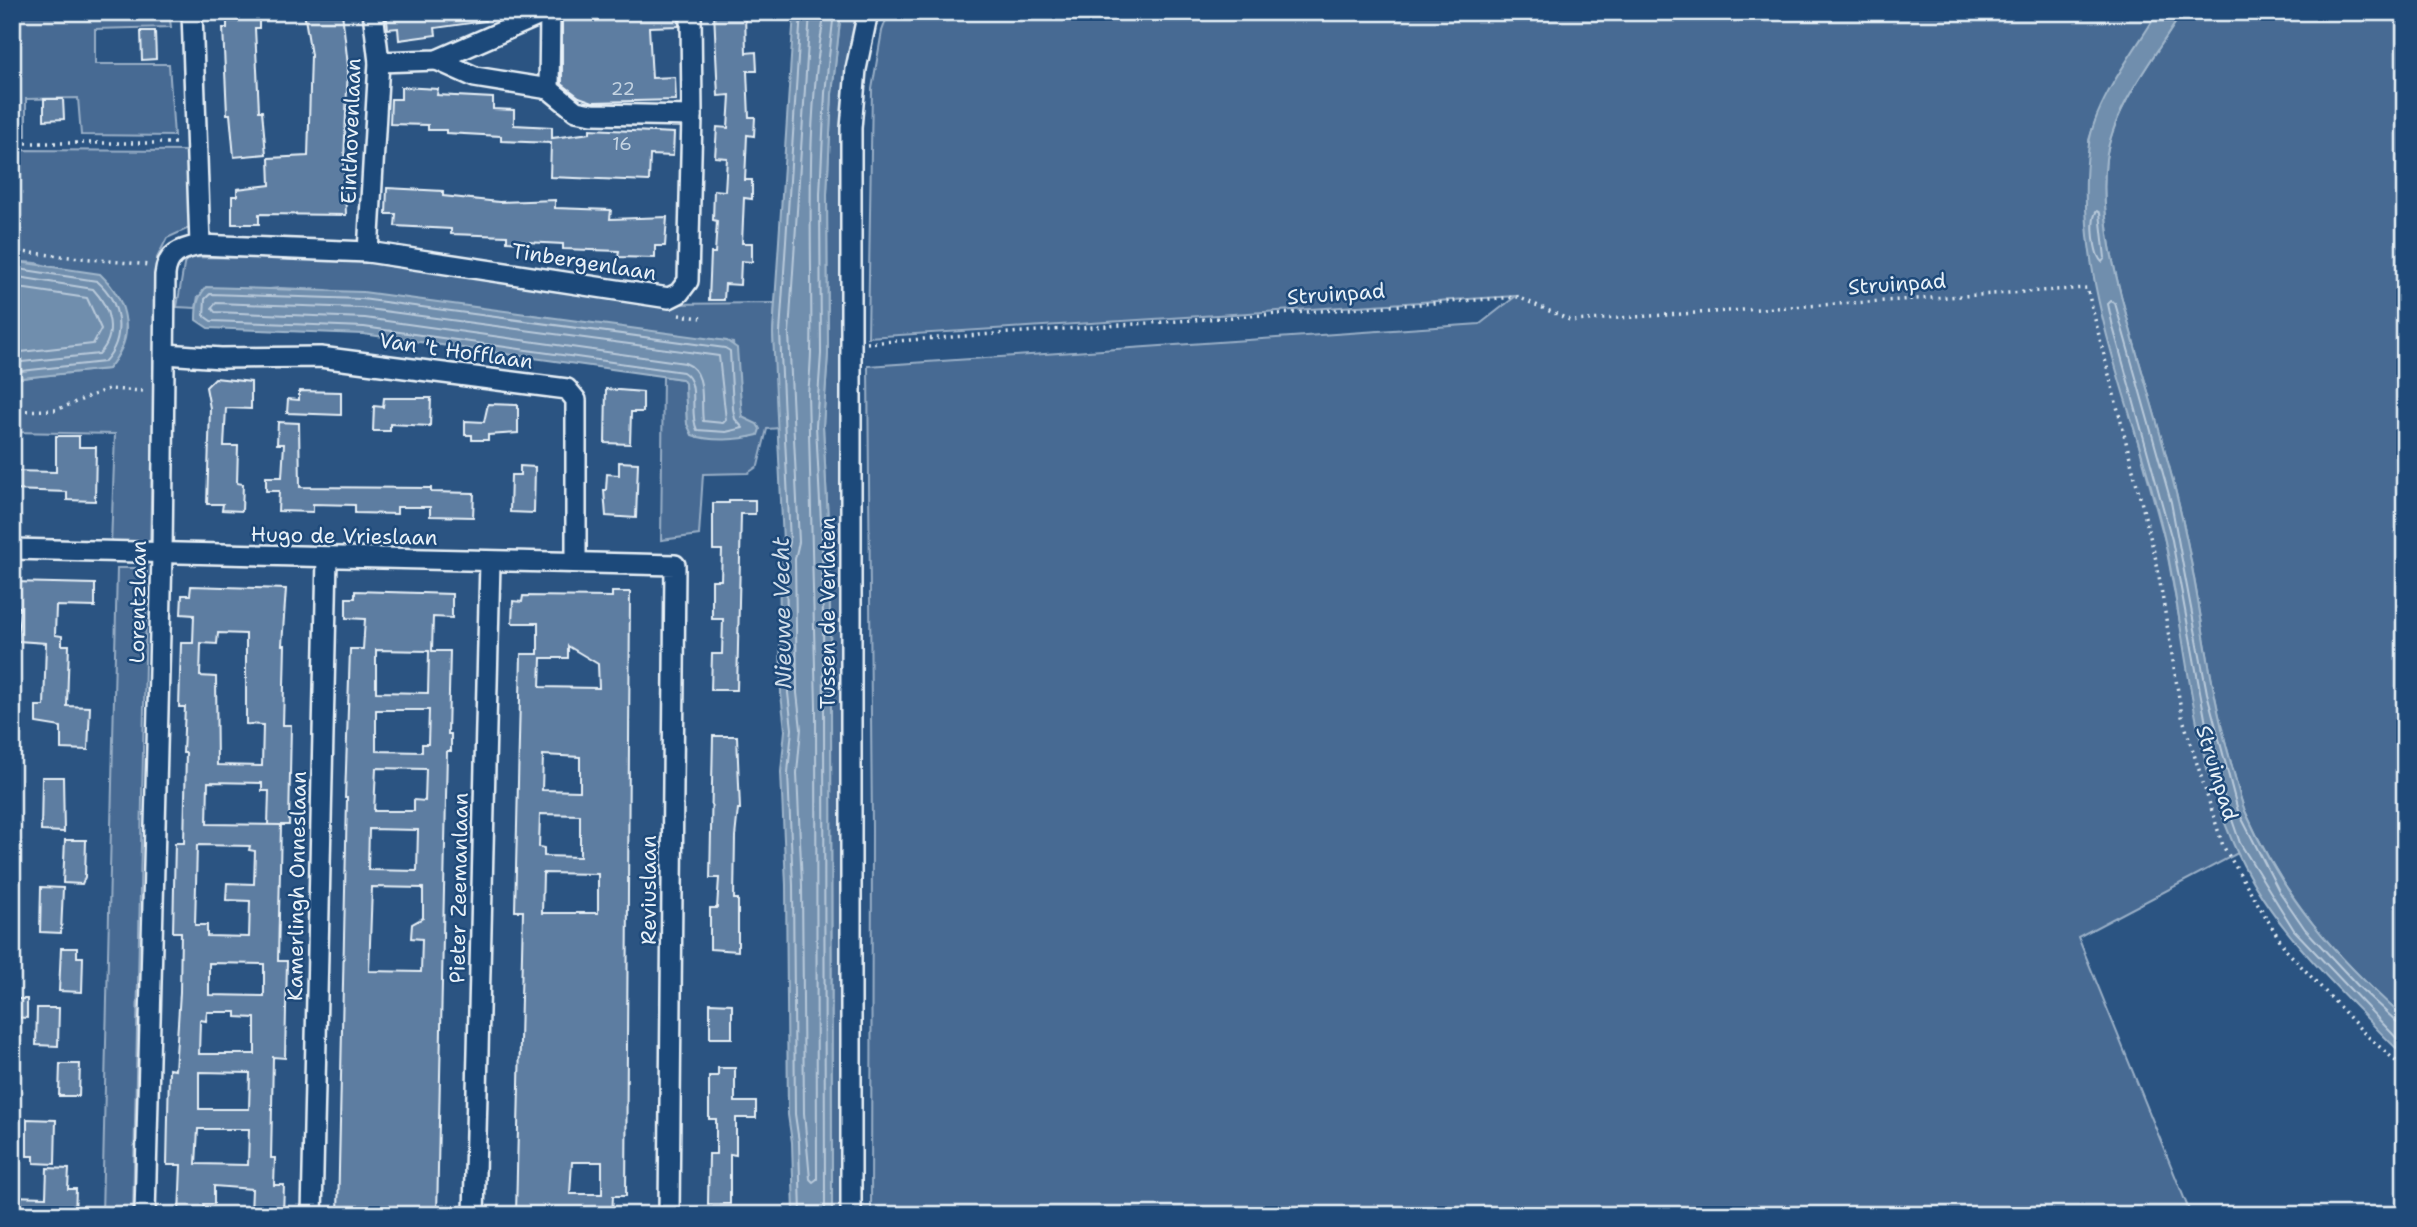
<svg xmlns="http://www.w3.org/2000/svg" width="2417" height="1227" viewBox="0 0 2417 1227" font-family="'Shantell Sans',sans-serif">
<rect width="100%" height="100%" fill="#2b5482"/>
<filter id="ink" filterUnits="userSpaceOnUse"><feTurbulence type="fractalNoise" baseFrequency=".0143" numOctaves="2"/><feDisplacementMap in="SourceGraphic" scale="14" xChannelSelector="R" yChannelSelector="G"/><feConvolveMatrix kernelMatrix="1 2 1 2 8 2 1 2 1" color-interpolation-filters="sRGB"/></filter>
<g filter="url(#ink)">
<g fill="#476b93" stroke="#98aec6" stroke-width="2">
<polygon points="12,12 169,12 171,27 95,29 95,64 169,64 174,136 81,135 78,98 26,99 26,136 12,135"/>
<polygon points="841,12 861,12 844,1215 832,1215 831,706 829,540 823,426 828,354 827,194 832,94"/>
<polygon points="889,12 2158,12 2097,116 2089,140 2091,258 2107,328 2165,541 2207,769 2238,853 2078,937 2191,1215 871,1215 872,829 868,366 1480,324 1516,296 868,337 872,89 882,31"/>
<path d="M2182,12h223v1007c-71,-64 -120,-119 -160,-208 -6,-15 -9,-32 -14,-48 -21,-73 -29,-148 -44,-222 -13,-63 -32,-125 -50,-187 -17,-62 -39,-130 -31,-195 7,-53 50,-103 76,-147z"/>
<path d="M12,150l178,1 -1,77 -22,10 -10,20 -7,286 -39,1 4,-111 -103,-2v-53l96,-10c28,-33 20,-53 0,-87l-72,-19 -24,-2z"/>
<polygon points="193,257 350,259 661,304 775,303 773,334 780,428 767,429 758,466 748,473 703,474 699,535 661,540 663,376 682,379 685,383 687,424 697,437 750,437 740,407 733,343 326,290 280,288 198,296 196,308 177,307 185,259"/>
<polygon points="117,568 147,568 133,1215 102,1215"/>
</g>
<g fill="#708ead" stroke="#a0b6cb" stroke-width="2">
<polygon points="794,12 841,12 832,94 827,194 828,354 823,426 829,540 831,706 832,1215 794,1215 792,1142 788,1115 786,885 781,772 785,730 781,694 779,557 783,542 773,333"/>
<path d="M2158,12h24c-26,44 -69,94 -76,147 -8,65 14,133 31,195 18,62 37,124 50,187 15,74 23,149 44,222 5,16 8,33 14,48 39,88 89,144 160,208v37c-18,-15 -33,-33 -49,-49 -48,-49 -96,-100 -123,-164 -42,-96 -46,-201 -68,-302 -28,-129 -95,-262 -76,-397 6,-43 47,-95 69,-132z"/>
<path d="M12,261l88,13c30,29 35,63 8,95l-96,10z"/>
<path d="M206,287l157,5 364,49 10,7 5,69 15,7 3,5 -2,6c-19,5 -47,7 -66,0l-5,-11 -2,-41 -3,-4 -319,-45 -155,-6 -12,-8c0,-14 1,-22 10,-33z"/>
</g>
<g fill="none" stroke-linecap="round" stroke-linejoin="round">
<g stroke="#b8c9da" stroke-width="2">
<path d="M810,12l-21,321 10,209 -4,17 2,134 4,36 -4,44 5,112 2,228 6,66 3,3 4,-3 -1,-473 -8,-313c5,-41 3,-82 3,-123 -1,-85 -2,-174 14,-258"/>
<path d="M2097,211l3,2 5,45 -3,4c-8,-7 -12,-43 -5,-51z"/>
<path d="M12,268l85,13c24,21 30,57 7,81l-92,10"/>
<path d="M12,276l81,13c17,18 25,46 6,65l-87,9"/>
<polyline points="12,287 87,298 101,329 93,344 12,353"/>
<path d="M210,294l152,5 363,49 5,3 3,58 2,10 8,9 -17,4 -29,-2c-9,-18 4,-47 -14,-58l-319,-45 -153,-6 -7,-5 1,-17z"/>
<path d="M216,303l145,5 358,48 7,64 -3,3 -20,-2c-3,-20 5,-49 -18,-58l-320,-45 -150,-6 -3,-4z"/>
<polyline points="2405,1024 2397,1022 2360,988 2305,929 2279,891 2238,811 2207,693 2171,502 2115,303 2111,301 2108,304 2113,327 2172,540 2214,767 2240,843 2294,930 2405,1047"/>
<polyline points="801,1215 799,1142 795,1114 793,885 788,773 792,729 788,693 786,558 790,542 780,333 801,12"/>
<polyline points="825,1215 824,706 822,541 816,426 821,354 820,194 825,93 834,12"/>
</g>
</g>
<g fill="#5d7da1" stroke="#e8f1f8" stroke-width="2" fill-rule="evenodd">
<polygon points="227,12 259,12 259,28 255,28 259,111 262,111 266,154 234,157 230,114 227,114 223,28 227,28"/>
<polygon points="304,12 342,12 348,66 344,161 346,215 259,214 259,224 232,224 232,196 237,196 237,189 270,185 269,158 308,156 311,55"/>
<polygon points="386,12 484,12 485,21 435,28 436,35 399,40 398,28 388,29"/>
<polygon points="581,12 679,12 679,26 649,27 652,78 675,77 676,100 593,102 579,97 562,84 562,18"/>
<polygon points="714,12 745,12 746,53 756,52 757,71 747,71 749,117 755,117 754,136 747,135 745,180 752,180 752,199 744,198 742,243 752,243 752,262 741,261 740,285 725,284 724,300 709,300 711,253 715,253 717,221 713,220 714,190 725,191 727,158 715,157 717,127 728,128 730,95 718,96"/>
<polygon points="141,31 155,31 156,59 142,60"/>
<polygon points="401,87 438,89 437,95 493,98 493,109 514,110 514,125 552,127 552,138 590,133 590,129 674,133 673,156 650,155 649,181 550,177 551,143 501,141 501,136 446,133 446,130 428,130 428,125 390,124 391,99 401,99"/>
<polygon points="44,99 63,99 64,119 44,120"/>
<polygon points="387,188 443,191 443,196 499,202 555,200 555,208 611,210 610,219 667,217 665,246 655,246 655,258 618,257 619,251 563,249 563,244 507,241 507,236 451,234 451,229 395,226 396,214 386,214"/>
<polygon points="215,378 251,382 251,409 226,408 224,446 238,446 237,483 243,484 242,511 222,510 223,504 207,504 210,408 206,387"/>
<polygon points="606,389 643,392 643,412 631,412 630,444 605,443"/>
<polygon points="299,391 341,392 341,415 287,413 288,399 299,400"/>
<polygon points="384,398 431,398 430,426 390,424 390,431 373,431 374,406 383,407"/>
<polygon points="488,404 518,405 518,433 488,435 488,440 472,440 472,435 465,435 465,421 484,422"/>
<polygon points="278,422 299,423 300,487 431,488 431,492 474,493 473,517 430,516 430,507 397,507 397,514 355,513 355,505 313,504 313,512 278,511 279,491 266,491 266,477 282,477 284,444 277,444"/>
<polygon points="56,436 79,436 79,447 96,447 95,501 67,500 67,492 12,490 12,471 56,472"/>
<polygon points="619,462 638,463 636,518 606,516 604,490 606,490 607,474 619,475"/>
<polygon points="520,466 535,467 534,513 510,512 511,475 520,475"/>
<polygon points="729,500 755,500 755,514 741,514 737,690 711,690 712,654 722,654 723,619 712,619 712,580 721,580 722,550 713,550 713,503 729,503"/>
<polygon points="12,582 95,584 95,607 56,606 55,635 62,636 62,645 69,645 67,706 90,707 88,750 61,749 61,727 36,723 36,706 44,706 46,643 18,641 20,607 12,607"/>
<path d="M191,586l95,3 -4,56h3l-2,80h8l-2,100h-21l1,-34h-7v-8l-54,-1 -1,42 74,1 -3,136h9l-2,97 -12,-1 -2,101h4l-1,27h10l-1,30h-32l1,-26 -38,-3v18h-10v11h-25l2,-50h-14l2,-96 6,1 5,-78 1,-60h-8l2,-89h9l2,-90h-3l2,-46h-6l2,-64h12l1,-28 -13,-1 1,-19h8zM218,633l28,1v90l17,1 -1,41 -45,-1 -1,-88 -16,-1 1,-33 16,1zM197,845l53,1 -1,4 6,1 -1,33 -27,-1 -1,17 24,1 -1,36 -42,-1v-11h-12zM209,963l55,1v32l-55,-1zM207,1012h29v5l19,1v36h-56l1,-34 6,1zM199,1072l51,1 -1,36h-50zM198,1129h51l-1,36 -52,-1z"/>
<path d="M355,591l97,3v24l-19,-1 -1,34h18l-2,83h3v17h-4l-10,464h-99l9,-417h-2l5,-149h13l2,-30 -19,-1v-20h9zM376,650l53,1 -1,42 -52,-1zM376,710h53l-1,34h-6v8l-46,-1zM376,768l50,1 -1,32 -11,-1v11h-40zM369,829l49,1 -1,41 -49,-1zM372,887l51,1v30l-11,6 -1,14 11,1 -1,33 -52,-1z"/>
<path d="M612,592h18l-4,604h-13l-1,19h-96l7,-304h-8l6,-257h17v-31h-26l1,-22 9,1 1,-6 89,1zM568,646l30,18 1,24 -59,-1 1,-29h27zM543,755l37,2v34l-38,-1zM540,814l40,1v42l-36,-1v-8l-5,-1zM543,873l55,1v39h-56zM572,1162h30v32h-32z"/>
<polygon points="713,736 737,736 740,809 738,809 735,837 734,899 738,899 738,951 710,949 710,908 717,908 719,878 710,878"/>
<polygon points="42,777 63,777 64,832 41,831"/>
<polygon points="65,840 86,840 85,877 82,884 63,883"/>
<polygon points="41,887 63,888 61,933 40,932"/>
<polygon points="61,948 77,948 77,957 83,957 82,992 59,991"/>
<polygon points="12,999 27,999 27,1018 12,1017"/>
<polygon points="710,1003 732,1004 732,1038 710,1038"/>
<polygon points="37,1008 59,1008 58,1046 36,1045"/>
<polygon points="60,1064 80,1064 79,1096 59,1096"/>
<polygon points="718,1068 735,1068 735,1102 756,1102 756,1118 736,1118 736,1155 730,1154 730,1204 708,1204 709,1154 716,1154 716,1119 709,1119 709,1076 718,1076"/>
<polygon points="27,1119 56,1120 55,1164 34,1163 34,1156 27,1156"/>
<polygon points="47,1168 69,1169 68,1189 76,1189 75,1215 12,1215 12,1196 46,1197"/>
</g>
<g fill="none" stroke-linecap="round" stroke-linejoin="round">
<defs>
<g id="street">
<polyline points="437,60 475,77 549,89 576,111 592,114 692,116"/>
<polyline points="379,62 437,60 547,12"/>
<polyline points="549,89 550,12"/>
<polyline points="200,245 368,252 669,298 679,293 688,281 692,116 691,12"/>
<polyline points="368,252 379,62 373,12"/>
<polyline points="166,354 221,358 320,357 567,389 576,400 576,561"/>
<polyline points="12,549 675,565 669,1215"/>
<path d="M145,1215l17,-661 3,-279c2,-22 16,-26 35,-30l-8,-233"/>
<polyline points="312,1215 327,558"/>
<polyline points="474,1215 490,562"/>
<polyline points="851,1215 851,128 856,69 868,12"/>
</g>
</defs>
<use href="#street" stroke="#e8f1f8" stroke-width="24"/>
<g stroke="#e8f1f8" stroke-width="3.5" stroke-dasharray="2 5" stroke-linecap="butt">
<polyline points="12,143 178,143"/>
<polyline points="12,251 149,265"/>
<polyline points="679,315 701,318"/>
<polyline points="867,343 1518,297 1572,321 2087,288 2157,564 2182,716 2223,846 2286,950 2365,1034 2405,1069"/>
<polyline points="12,411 56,410 108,389 145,391"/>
</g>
<use href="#street" stroke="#1f4a7a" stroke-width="19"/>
</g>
</g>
<g text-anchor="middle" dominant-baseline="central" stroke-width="5" stroke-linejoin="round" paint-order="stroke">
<g font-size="18" fill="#c5d4e2">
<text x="623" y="89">22</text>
<text x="622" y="144">16</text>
</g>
<g font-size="21" fill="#e8f1f8" stroke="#1f4a7a">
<text transform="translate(351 131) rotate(-88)">Einthovenlaan</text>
<text transform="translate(584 262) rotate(9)">Tinbergenlaan</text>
<text transform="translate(1897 284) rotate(-4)">Struinpad</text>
<text transform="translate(1336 294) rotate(-4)">Struinpad</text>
<text transform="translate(456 351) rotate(8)">Van 't Hofflaan</text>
<text transform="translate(344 536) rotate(1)">Hugo de Vrieslaan</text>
<text transform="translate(138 602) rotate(-89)">Lorentzlaan</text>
<text transform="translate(828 613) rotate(-90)">Tussen de Verlaten</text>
<text transform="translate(2217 773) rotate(73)">Struinpad</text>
<text transform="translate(297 886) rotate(-89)">Kamerlingh Onneslaan</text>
<text transform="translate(459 888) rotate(-89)">Pieter Zeemanlaan</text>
<text transform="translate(649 890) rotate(-90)">Reviuslaan</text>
</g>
<g font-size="23" font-style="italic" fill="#d0dde9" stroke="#1f4a7a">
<text transform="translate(782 613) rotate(-91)">Nieuwe Vecht</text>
</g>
</g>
<rect width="2417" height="1227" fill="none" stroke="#1f4a7a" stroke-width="42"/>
<rect x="21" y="21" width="2375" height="1185" fill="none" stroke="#e8f1f8" stroke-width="2.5" filter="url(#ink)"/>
</svg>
